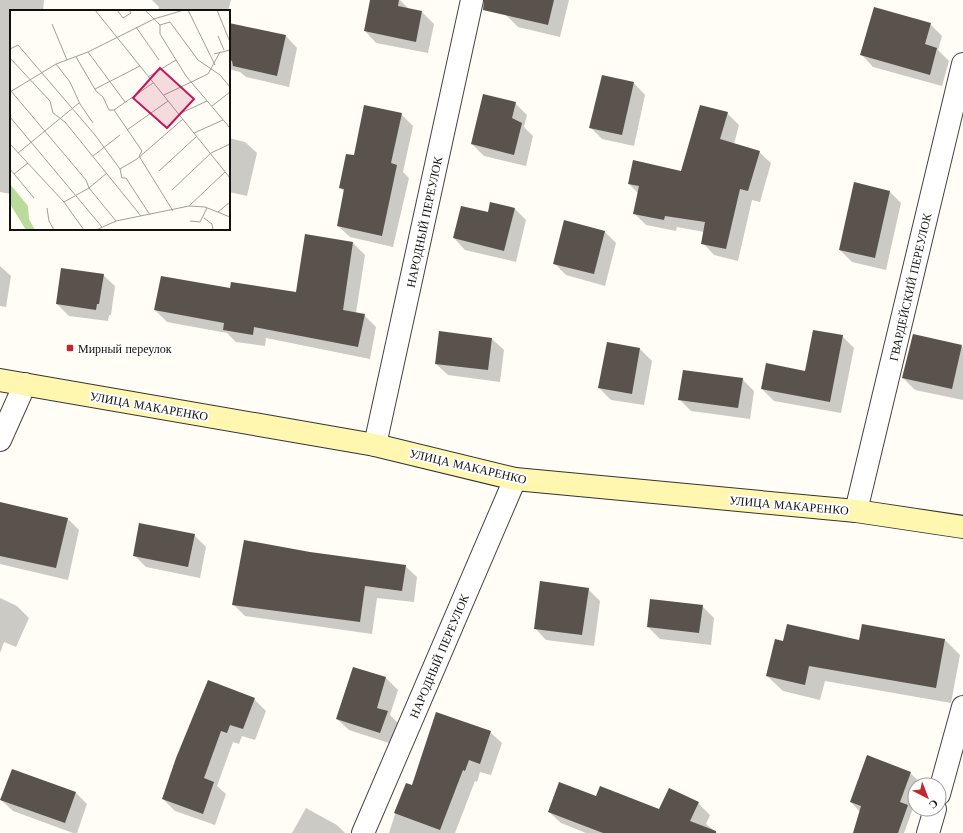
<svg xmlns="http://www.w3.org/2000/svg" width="963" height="833" viewBox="0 0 963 833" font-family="'Libre Baskerville',serif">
<rect width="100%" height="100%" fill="#fffdf5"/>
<g fill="#0003">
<polygon points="0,0 44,0 43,11 11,11 11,194 0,192"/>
<polygon points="152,0 231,0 228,11 158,11 159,7"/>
<polygon points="371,0 400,0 409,9 422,12 434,24 428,53 376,43 365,31"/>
<polygon points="510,0 569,0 560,37 518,27 506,15"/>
<polygon points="229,24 286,36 297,48 289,87 246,77 240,72 229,69"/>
<polygon points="930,24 942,36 938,50 949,61 942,86 873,67 862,55"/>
<polygon points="634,83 645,95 634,146 602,139 590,127"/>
<polygon points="515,103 527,115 524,127 533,136 526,166 484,156 472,144"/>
<polygon points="727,113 739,125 734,144 759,152 771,163 760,202 752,200 738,261 714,255 703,243 704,232 677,227 676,231 646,225 634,213 638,193 629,184 682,172"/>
<polygon points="401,114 413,126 403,172 409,178 393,247 350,237 338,226 345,192 340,188 355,157"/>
<polygon points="229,138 245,142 257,153 247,196 229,192"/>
<polygon points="889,191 901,203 886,270 852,262 840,250"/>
<polygon points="514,208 526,220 516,262 465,250 454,238 489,213"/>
<polygon points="604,231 616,243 605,286 566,275 554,263"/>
<polygon points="306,236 353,243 365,255 356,313 364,315 376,327 370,359 266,338 265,346 236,342 227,333 167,322 155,310 231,289 297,293"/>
<polygon points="0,266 11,276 6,307 0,306"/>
<polygon points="103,275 115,286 111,315 109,315 108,321 69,316 57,304"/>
<polygon points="913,335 963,347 963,400 915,390 903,378"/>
<polygon points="842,336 854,348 841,413 774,401 762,389 806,372"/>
<polygon points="492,339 504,350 500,382 448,375 436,364"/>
<polygon points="608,343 640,349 652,361 644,405 611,400 599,388"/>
<polygon points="742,379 754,391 750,419 691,411 679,399"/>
<polygon points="0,503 67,518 79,530 68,580 0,564"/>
<polygon points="194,535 206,547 200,578 146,567 134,555"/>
<polygon points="309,553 405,566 417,577 414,602 377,598 372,634 245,616 233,604"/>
<polygon points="588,589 600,601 594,646 546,640 535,628"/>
<polygon points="0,598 17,606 29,618 16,647 4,642 0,653"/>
<polygon points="702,606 714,618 711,645 660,639 648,627"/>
<polygon points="944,639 960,655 951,703 825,681 820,700 783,691 767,676 784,642"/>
<polygon points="353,668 386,678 398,690 390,715 399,724 392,744 349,730 337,719"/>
<polygon points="254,699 266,711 255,740 242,736 239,744 233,742 217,786 226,794 215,825 175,811 163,799 177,759"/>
<polygon points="490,732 502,743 491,775 480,772 477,782 475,781 455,833 389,833 398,805 412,787"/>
<polygon points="910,773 922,784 915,785 915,803 904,833 854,833 860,812 851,802"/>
<polygon points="76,793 87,804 77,833 73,833 13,811 1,800"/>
<polygon points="596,798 660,810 698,803 710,815 706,824 717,833 586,833 561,823 549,812"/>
<polygon points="306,808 337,825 345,833 292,833"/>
</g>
<g fill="#5a524d">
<polygon points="370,0 399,0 398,6 422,11 416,42 364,31"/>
<polygon points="484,0 554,0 548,25 483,10"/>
<polygon points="874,7 931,23 925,44 937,48 930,75 860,55"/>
<polygon points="229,23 286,35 277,76 233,66 232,61 229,60"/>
<polygon points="602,75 634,82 622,135 589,128"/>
<polygon points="483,94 516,102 512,118 522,123 514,155 471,144"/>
<polygon points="364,105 402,113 391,163 397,165 382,236 337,226 344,189 339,188 346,154 354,155"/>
<polygon points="700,105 728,112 720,139 760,151 748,191 740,189 726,249 701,244 705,222 665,216 664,220 633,214 639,186 628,184 633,160 681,171"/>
<polygon points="854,182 890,191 875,258 839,250"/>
<polygon points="490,202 515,208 504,251 453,238 461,206 488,212"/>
<polygon points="564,220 605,231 594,274 553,264"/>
<polygon points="305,234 353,242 343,310 365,314 358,347 254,327 253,335 223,330 224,323 154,310 161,276 230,288 231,282 296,292"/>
<polygon points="61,268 104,274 99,304 97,304 96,310 56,304"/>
<polygon points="813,330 843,335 830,402 761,389 766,363 805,371"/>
<polygon points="439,331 492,338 488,370 435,364"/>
<polygon points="913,334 962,345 952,389 902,378"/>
<polygon points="607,342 640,348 632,394 598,388"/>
<polygon points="683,370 743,378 738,408 678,400"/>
<polygon points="0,502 68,518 56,568 0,556"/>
<polygon points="139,523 195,534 188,567 133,556"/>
<polygon points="244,540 310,552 406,565 402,591 365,586 360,622 232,605"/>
<polygon points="540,581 589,588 582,635 534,629"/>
<polygon points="650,599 703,605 699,633 647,627"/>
<polygon points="787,624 859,640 862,624 945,639 936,688 809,666 805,685 766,676 775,639 783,641"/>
<polygon points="353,667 386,677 377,708 388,711 380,733 336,719"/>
<polygon points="208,680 255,698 243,729 230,725 227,733 221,731 204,778 214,782 203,814 162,799 176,758"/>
<polygon points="436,712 491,731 480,764 469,760 465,771 463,770 440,830 394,813 406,783 412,785"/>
<polygon points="867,755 911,772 900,802 908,805 898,833 853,833 861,806 850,802"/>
<polygon points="12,769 76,792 65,823 0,800"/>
<polygon points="559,782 596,796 600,786 659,809 669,788 699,802 690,821 716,831 716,833 603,833 548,812"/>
</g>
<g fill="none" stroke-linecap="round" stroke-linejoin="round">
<defs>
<g id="street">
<polyline points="0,440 25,384"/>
<polyline points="375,445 472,0"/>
<polyline points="856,511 963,64"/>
<polyline points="939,794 963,707"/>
<polyline points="363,833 515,479"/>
<polyline points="928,833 935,809"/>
</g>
<polyline id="secondary" points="0,380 375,445 515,479 856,511 963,527"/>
</defs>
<use href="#street" stroke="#444" stroke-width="24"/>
<use href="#secondary" stroke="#333" stroke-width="24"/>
<use href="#street" stroke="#fff" stroke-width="22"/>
<use href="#secondary" stroke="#fff6b0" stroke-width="22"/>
</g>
<rect fill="#c4262e" stroke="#fff" stroke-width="1.5" x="66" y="344" width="8" height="8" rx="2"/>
<g text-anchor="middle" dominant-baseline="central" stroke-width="4" stroke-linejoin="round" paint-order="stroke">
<g font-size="12" fill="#111" stroke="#fff">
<text transform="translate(424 222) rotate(-78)">НАРОДНЫЙ ПЕРЕУЛОК</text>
<text transform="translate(910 287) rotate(-77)">ГВАРДЕЙСКИЙ ПЕРЕУЛОК</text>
<text transform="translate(149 406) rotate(10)">УЛИЦА МАКАРЕНКО</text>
<text transform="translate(468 466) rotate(13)">УЛИЦА МАКАРЕНКО</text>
<text transform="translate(789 505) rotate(5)">УЛИЦА МАКАРЕНКО</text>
<text transform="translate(439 656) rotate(-67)">НАРОДНЫЙ ПЕРЕУЛОК</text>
</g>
<g font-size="12" fill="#111" stroke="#fff" text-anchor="start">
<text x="78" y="348">Мирный переулок</text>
</g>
</g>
<g transform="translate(10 10)">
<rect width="220" height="220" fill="#fffdf5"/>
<path d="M0,174l18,22 1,13 6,11h-9l-16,-26z" fill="#b9dc9c"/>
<path fill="none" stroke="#a09f9a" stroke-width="1" d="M85,0l135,168M107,0l6,8 8,-5 -2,-3M135,0l15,15v9l26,42 44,52M178,0l27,55M207,0l13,32M42,14l15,36M150,15l10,-3 28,38 22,15 10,12M126,17l23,33M208,26l6,14M0,39l8,-4 77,90 25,34 2,9h4l24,37M78,42l37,50M204,44l16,-4M66,47l20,34 7,6 6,13h5l28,41 -3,5 34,55M0,48l40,43 3,12 12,9 76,94M46,54l14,18 10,22 13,19M138,67l28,-17M85,79l45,-23M1,81l75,89 3,8 27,33M0,82l46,-28 32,-12 66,-33 30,-9M154,85l44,-21 12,-22M202,96l18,-14M104,100l39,-27M169,104l28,-13M0,107l92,110M117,120l41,-29M184,123l29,-13M0,134l54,58 20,28M8,143l61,-50M83,146l27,-21M0,159l24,29M110,159l17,-10 46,-40M149,161l38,-35M4,164l14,-11M162,180l39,-37 19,-9M54,192l25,-14 18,-15M179,196l36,-34M37,198l2,13 5,9M208,202l12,-10M194,208l8,6 1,6M180,211l10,1 7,-14M86,220l20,-9 73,-15 16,1 25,10"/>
<path fill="#c2185b" fill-opacity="0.15" stroke="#c2185b" stroke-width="2" d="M150,58l34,31 -27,29 -34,-30z"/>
<rect width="220" height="220" fill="none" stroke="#111" stroke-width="2"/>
</g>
<g transform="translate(927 797) rotate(138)"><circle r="19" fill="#ffffff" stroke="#a0a0a0"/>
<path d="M0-3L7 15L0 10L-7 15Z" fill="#c4262e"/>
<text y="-6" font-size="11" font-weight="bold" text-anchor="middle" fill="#111111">С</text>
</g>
</svg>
